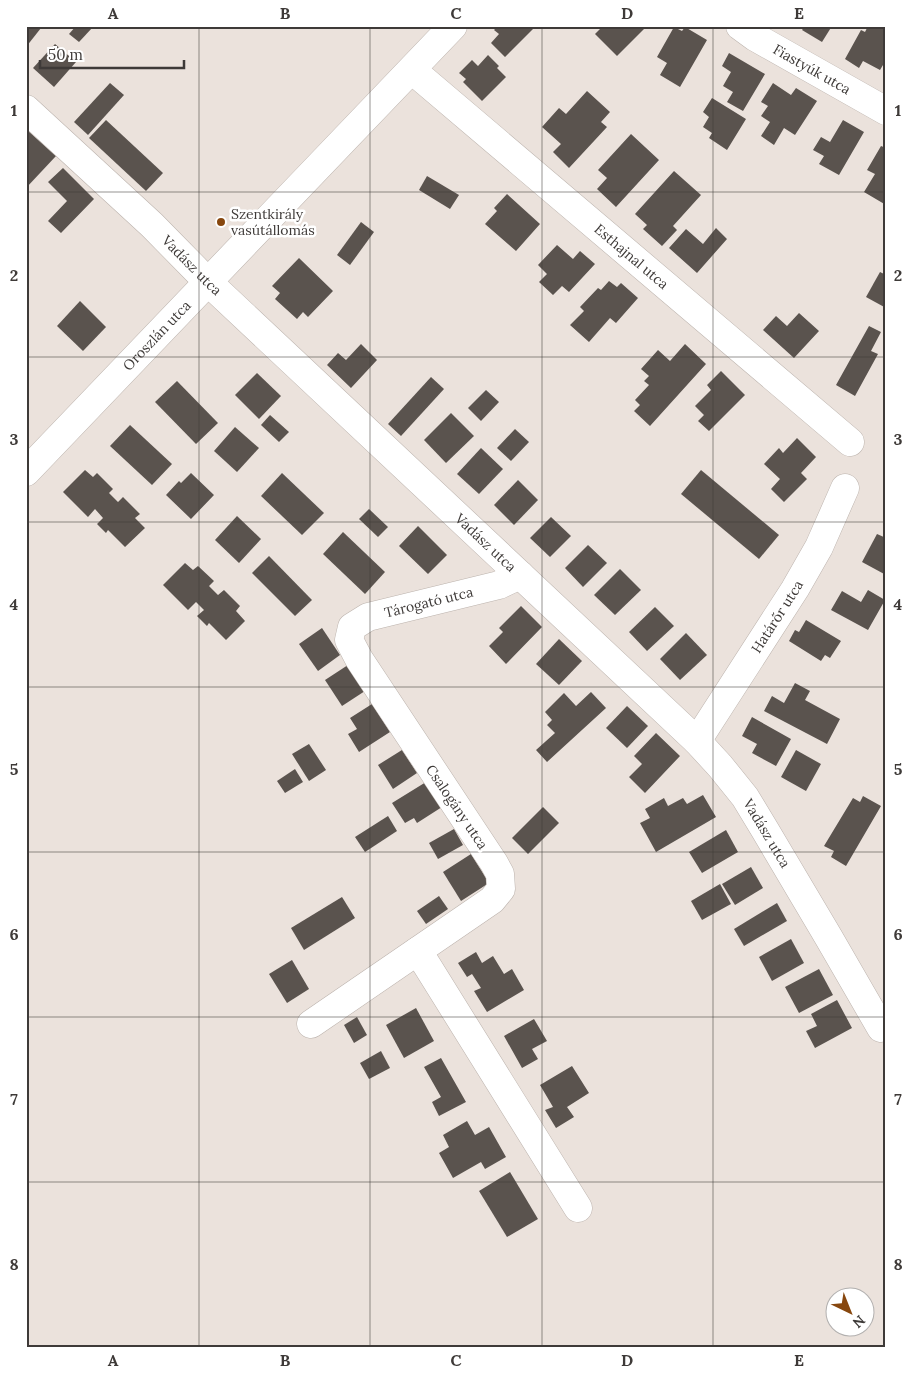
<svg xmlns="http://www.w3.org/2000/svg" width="912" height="1374" viewBox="0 0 912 1374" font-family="Lora,serif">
<rect width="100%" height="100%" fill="#ebe2dc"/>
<g fill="#5a534e">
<polygon points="26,26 39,26 41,28 26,47"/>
<polygon points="76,26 92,26 93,27 79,42 69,34"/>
<polygon points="498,26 536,26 505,57 491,43 499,34 494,30"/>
<polygon points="603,26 647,26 617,56 595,34"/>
<polygon points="805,26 832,26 822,42 802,30"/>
<polygon points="868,26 886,26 886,60 880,70 863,61 859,68 845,59 861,30 865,32"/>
<polygon points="674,27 682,31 685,27 707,40 680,87 660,75 667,63 657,57"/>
<polygon points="55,44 76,62 54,87 33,68"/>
<polygon points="729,53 765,74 743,111 727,102 733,92 723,86 731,72 722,66"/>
<polygon points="488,55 499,66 497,68 506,77 482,101 463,82 466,79 459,73 472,60 478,66"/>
<polygon points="110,83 124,95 88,135 74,122"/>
<polygon points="773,83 791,95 796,88 817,101 795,135 784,128 774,145 761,136 770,122 761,116 768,106 761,102"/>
<polygon points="587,91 610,112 601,122 607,127 569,168 553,152 561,144 542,127 559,108 566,114"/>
<polygon points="712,98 746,119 727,150 709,138 712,133 703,127 709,117 703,112"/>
<polygon points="106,120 163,173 146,191 89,138"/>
<polygon points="843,120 864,132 839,175 819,164 824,156 813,150 821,137 830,142"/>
<polygon points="26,129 56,156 26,188"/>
<polygon points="631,134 659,160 616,207 597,189 607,178 598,170"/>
<polygon points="881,146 886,148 886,205 864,192 875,174 867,170"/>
<polygon points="63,168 94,199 61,233 48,221 67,201 48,182"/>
<polygon points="674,171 701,195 673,226 677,230 662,246 643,229 647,225 635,214"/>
<polygon points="427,176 459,195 450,209 419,190"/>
<polygon points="507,194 540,224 516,251 485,224 497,211 494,208"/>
<polygon points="361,222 374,232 350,265 337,255"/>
<polygon points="716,228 727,239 697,273 669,248 686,229 703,244"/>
<polygon points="557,245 573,259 580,251 595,264 569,292 562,286 553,295 539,282 547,274 538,265"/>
<polygon points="299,258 333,291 308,317 303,312 297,319 275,299 280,293 272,286"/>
<polygon points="880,272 886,275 886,308 866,297"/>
<polygon points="609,281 617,287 621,283 638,298 616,323 610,318 589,342 570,325 584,311 580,307 598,288 601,290"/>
<polygon points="80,301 106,327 83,351 57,326"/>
<polygon points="799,313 819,331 794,358 763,330 776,316 787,326"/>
<polygon points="869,326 881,332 871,351 878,354 855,396 836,385"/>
<polygon points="361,344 377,360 351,388 327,365 338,353 346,360"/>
<polygon points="685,344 706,364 650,426 634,411 640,405 635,400 649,385 644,381 649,376 641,369 658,350 670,361"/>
<polygon points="721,371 745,395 709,431 698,421 704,415 695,406 711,390 707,385"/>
<polygon points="257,373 281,396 259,419 235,395"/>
<polygon points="431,377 444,389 401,436 388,424"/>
<polygon points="177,381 218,423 196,444 155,402"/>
<polygon points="486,390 499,402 481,421 468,408"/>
<polygon points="451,413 474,436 446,463 424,440"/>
<polygon points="270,415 289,432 279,442 261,425"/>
<polygon points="130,425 172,464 152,485 110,446"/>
<polygon points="235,427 259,448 237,472 214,451"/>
<polygon points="515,429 529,442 511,461 497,448"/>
<polygon points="797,438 816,457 801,473 807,479 784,502 771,489 780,479 764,464 779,448 783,453"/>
<polygon points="481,448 503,469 479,494 457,474"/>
<polygon points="85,470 93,477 97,473 113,489 109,493 118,502 123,497 140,514 135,518 145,528 125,547 108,530 106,533 97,524 103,518 95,509 88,517 63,492"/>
<polygon points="701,470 779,535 759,559 681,494"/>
<polygon points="191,473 214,495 191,519 166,495 179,481 181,483"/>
<polygon points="282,473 324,513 302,535 261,496"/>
<polygon points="518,480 538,500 514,525 494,505"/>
<polygon points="369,509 388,527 378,537 359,519"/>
<polygon points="237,516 261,539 239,563 215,540"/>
<polygon points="551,517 571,536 550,557 530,538"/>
<polygon points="418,526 447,555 428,574 399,546"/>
<polygon points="343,532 385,572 365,594 323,554"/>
<polygon points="877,534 886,538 886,575 862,562"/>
<polygon points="588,545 607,563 583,587 565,568"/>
<polygon points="269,556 312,600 295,616 252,573"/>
<polygon points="185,563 193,570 198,566 214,581 209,586 218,595 224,590 240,606 236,611 245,621 226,640 209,623 207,626 197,616 204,610 196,602 188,610 163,585"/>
<polygon points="620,569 641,590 615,615 594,595"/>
<polygon points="868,590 885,600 868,630 831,610 842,591 861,602"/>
<polygon points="521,606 542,627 506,664 489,646 503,632 499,628"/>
<polygon points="655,607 674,626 647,651 629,632"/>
<polygon points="806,620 841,641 830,658 825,655 821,661 789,641 795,630 799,632"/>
<polygon points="322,628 340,655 318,671 299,644"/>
<polygon points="686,633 707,655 680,680 660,659"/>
<polygon points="559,639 582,661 559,685 536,664"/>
<polygon points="348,665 365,691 342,706 325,680"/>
<polygon points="795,683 810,691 805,700 840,719 827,744 764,711 772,696 784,703"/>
<polygon points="591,692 606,708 547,762 536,750 555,733 547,725 552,720 545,712 564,693 576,706"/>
<polygon points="372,704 390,732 359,752 348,734 357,729 350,718"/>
<polygon points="627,706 648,726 627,748 606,728"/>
<polygon points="752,717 791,739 776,766 752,753 757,744 742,736"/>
<polygon points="656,733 680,756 645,793 629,777 642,764 634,756"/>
<polygon points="309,744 326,770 309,781 292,754"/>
<polygon points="402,750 417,773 393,789 378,765"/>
<polygon points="796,750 821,764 806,791 781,777"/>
<polygon points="295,769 303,782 285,793 277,781"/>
<polygon points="426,782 442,807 417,823 414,818 405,823 392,803"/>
<polygon points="703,795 716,817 656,852 640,823 650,818 645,809 664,798 668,806 683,798 687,804"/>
<polygon points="863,796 881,806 846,866 831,857 834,851 824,846 853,798 860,802"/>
<polygon points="543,807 559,823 528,854 512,838"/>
<polygon points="388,816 397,831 365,852 355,837"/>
<polygon points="454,829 463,845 438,859 429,843"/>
<polygon points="726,830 738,852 702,873 689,852"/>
<polygon points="471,854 489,883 461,901 443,872"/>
<polygon points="751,867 763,888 735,905 722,884"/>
<polygon points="720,884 731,904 702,920 691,901"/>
<polygon points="439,896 448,909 426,924 417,911"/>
<polygon points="342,897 355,918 304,950 291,928"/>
<polygon points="777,903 787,921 744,946 734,929"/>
<polygon points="791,939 804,963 772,981 759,957"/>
<polygon points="476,952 482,963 493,956 504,974 512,969 524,990 487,1012 474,991 481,988 472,974 467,977 458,963"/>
<polygon points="292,960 309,989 287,1003 269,974"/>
<polygon points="819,969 833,995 799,1013 785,987"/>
<polygon points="837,1000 852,1028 815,1048 806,1031 817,1026 811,1014"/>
<polygon points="416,1008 434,1041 404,1058 386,1025"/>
<polygon points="357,1017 367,1035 354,1043 344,1025"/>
<polygon points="534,1019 547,1041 532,1049 538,1059 522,1068 504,1036"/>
<polygon points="381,1051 390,1068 369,1079 360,1063"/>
<polygon points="441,1058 466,1102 439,1116 432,1102 441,1097 424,1067"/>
<polygon points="572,1066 589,1093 567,1107 574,1117 556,1128 545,1110 553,1107 540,1085"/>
<polygon points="467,1121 475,1135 489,1127 506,1157 485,1169 481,1162 453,1178 439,1153 449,1147 443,1135"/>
<polygon points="510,1172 538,1219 507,1237 479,1191"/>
</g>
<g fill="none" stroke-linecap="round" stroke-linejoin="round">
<defs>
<g id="minor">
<path id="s1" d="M740,26l15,11 131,74"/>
<path id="s2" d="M412,70l438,372"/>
<path id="s3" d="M26,109l126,116 56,57 489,459 23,25 25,31 20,33 64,108 52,90"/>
<path id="s4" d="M26,472l427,-446"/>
<path id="s5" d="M697,741l98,-152 24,-42 26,-59"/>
<polyline points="418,951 578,1208"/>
<path id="s6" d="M311,1024l181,-124 9,-11 -1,-15 -6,-11 -135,-204 -10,-19 3,-13 16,-10 131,-32 21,-10"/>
</g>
</defs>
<use href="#minor" stroke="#bcb3ad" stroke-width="29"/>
<use href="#minor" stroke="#fff" stroke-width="28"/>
</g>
<path fill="none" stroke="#3e3a38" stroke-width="1" stroke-opacity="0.55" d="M199,26v1322M370,26v1322M542,26v1322M713,26v1322M26,192h860M26,357h860M26,522h860M26,687h860M26,852h860M26,1017h860M26,1182h860"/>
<circle fill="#87470e" stroke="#fff" stroke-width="2" cx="221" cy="222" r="5"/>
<g text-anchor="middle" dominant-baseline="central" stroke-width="5" stroke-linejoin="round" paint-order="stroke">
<g font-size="14" fill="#3e3a38" stroke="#fff">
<text stroke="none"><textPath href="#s1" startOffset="84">Fiastyúk utca</textPath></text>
<text stroke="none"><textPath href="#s2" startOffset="288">Esthajnal utca</textPath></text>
<text stroke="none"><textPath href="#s3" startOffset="228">Vadász utca</textPath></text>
<text stroke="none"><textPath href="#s4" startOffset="189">Oroszlán utca</textPath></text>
<text stroke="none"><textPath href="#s3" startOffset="632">Vadász utca</textPath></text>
<text stroke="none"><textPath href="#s6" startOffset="622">Tárogató utca</textPath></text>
<text stroke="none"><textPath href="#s5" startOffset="148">Határőr utca</textPath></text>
<text transform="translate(457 807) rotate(56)">Csalogány utca</text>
<text stroke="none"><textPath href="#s3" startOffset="1038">Vadász utca</textPath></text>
</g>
<g font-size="14" fill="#3e3a38" stroke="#fff" text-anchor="start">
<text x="231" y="214">Szentkirály<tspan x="231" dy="16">vasútállomás</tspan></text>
</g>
</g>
<rect width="912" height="1374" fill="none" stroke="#ffffff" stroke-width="55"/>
<g transform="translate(850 1312) rotate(137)"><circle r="24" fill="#ffffff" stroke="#b2b0af"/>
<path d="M0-4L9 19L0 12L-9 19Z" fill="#87470e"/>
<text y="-8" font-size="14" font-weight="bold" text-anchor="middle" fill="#3e3a38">N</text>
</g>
<path d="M40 60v8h144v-8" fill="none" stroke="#3e3a38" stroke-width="2.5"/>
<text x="48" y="60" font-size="15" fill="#3e3a38" stroke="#ffffff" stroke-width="4" paint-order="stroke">50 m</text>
<rect x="28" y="28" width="856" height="1318" fill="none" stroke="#3e3a38" stroke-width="2"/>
<g font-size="16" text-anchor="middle" font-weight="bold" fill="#3e3a38">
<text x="113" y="19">A</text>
<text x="285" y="19">B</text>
<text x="456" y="19">C</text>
<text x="627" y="19">D</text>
<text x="799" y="19">E</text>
<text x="14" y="116">1</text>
<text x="898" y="116">1</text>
<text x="14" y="281">2</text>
<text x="898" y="281">2</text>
<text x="14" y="445">3</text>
<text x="898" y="445">3</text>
<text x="14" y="610">4</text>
<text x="898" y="610">4</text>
<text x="14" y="775">5</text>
<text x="898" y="775">5</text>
<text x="14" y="940">6</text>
<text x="898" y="940">6</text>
<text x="14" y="1105">7</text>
<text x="898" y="1105">7</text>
<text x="14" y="1270">8</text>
<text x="898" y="1270">8</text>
<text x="113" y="1366">A</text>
<text x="285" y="1366">B</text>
<text x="456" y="1366">C</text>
<text x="627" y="1366">D</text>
<text x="799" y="1366">E</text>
</g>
</svg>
